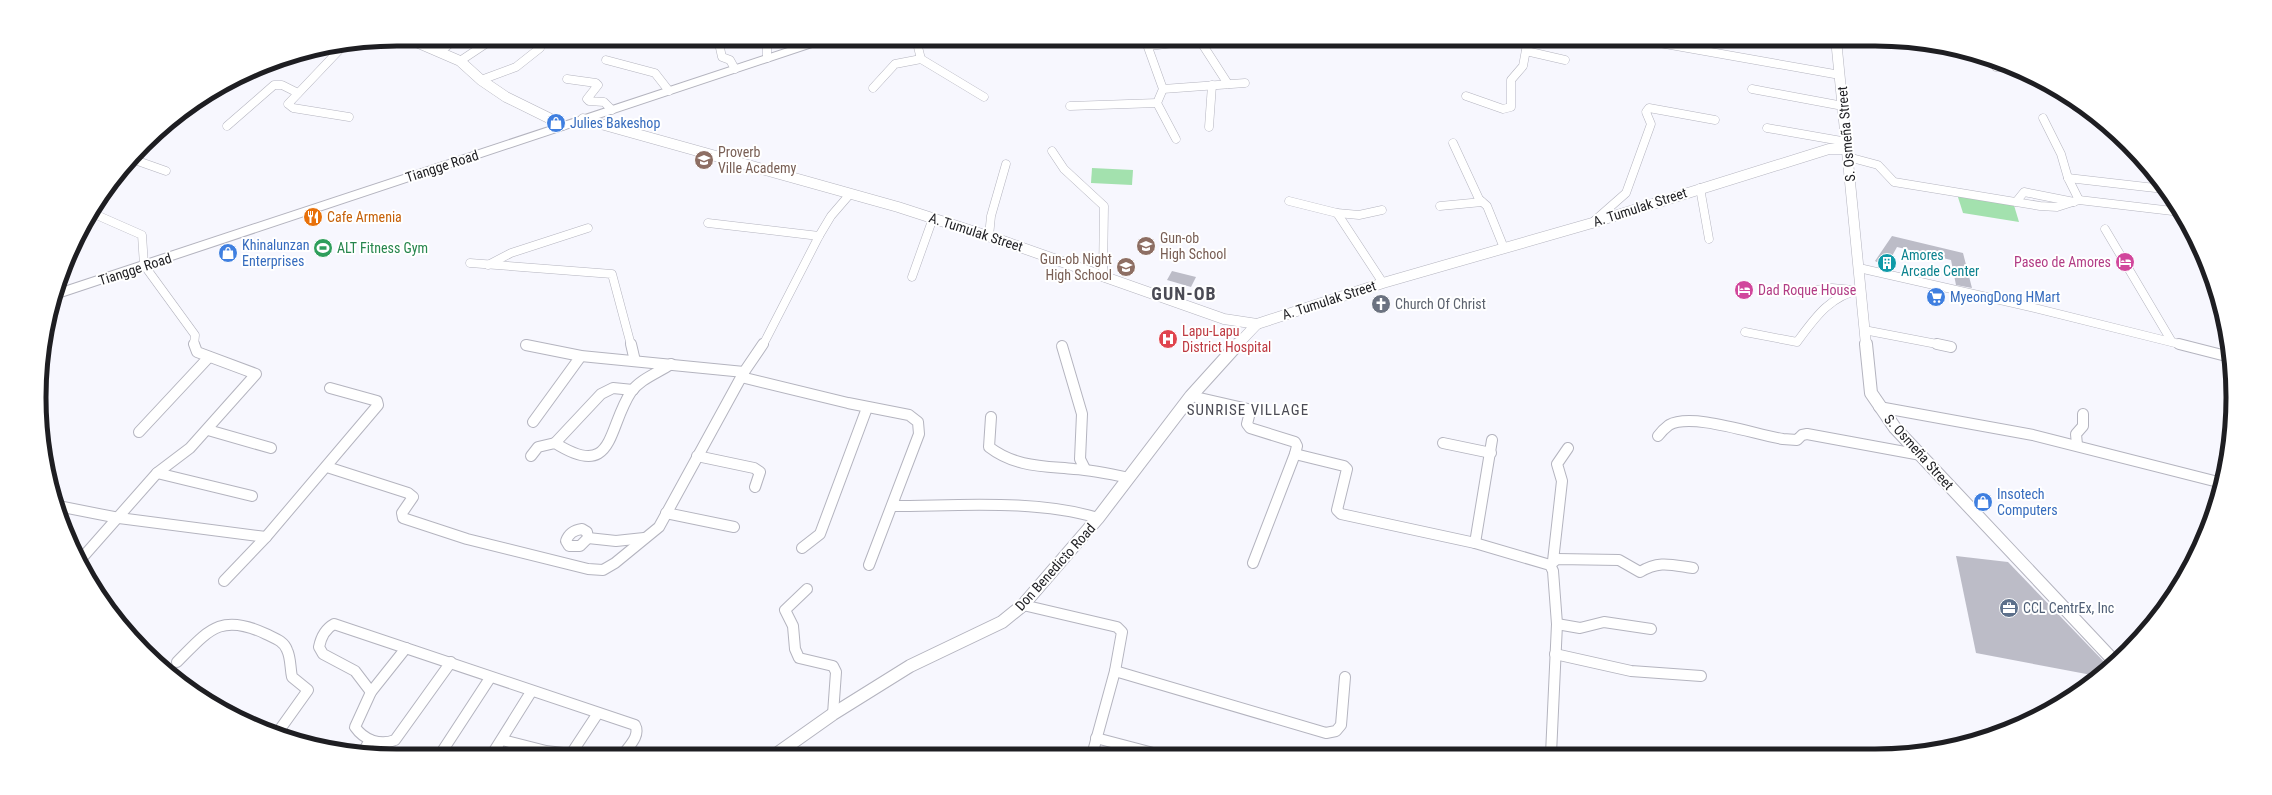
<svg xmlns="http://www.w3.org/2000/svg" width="2272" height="795" viewBox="0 0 2272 795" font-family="'Roboto Condensed',sans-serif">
<rect width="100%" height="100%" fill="#f7f7fe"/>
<g fill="#a3e1ae">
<polygon points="1092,168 1133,170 1132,185 1091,183"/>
<polygon points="1957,194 2013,202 2019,222 1963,213"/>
</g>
<g fill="#bcbcc7">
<polygon points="1892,236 1963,253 1972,288 1956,285 1951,260 1897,247 1886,267 1875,261"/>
<polygon points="1172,271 1196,277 1191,287 1167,280"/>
<polygon points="1956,556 2008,562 2110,668 2097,676 1976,653"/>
</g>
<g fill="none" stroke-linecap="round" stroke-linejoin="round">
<defs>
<g id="minor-far1">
<polyline points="718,39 722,57 730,60 735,69"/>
<polyline points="767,39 767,58"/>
<polyline points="916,39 921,59 984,97"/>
<polyline points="1145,39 1163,89 1157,103 1176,139"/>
<polyline points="1199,39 1228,84"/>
<polyline points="1637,39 1840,75"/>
<polyline points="345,44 288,104 293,108 349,117"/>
<polyline points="1149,46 1199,40"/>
<polyline points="1526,51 1565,60"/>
<polyline points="440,52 455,39"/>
<polyline points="606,60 655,73 669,91"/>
<polyline points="460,61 493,39"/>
<polyline points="1996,67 2009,67"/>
<polyline points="567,79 596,83 598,85 587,99 589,101 604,102 612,110"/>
<polyline points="481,80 516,67 540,48"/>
<polyline points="873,88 895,64 921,59"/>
<polyline points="1163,89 1245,83"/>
<polyline points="1752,89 1843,106"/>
<polyline points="1466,96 1503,109 1511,107 1511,80 1523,66 1528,39"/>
<polyline points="2072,100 2076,107"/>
<polyline points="1070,106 1157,103"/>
<polyline points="2043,118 2061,154 2068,178 2079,200"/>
<polyline points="227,126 274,85 282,85 298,93"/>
<polyline points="1209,127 1212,85"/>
<polyline points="1767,128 1847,142"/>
<polyline points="1453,143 1479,199 1487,206 1504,248"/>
<polyline points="1052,151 1064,169 1104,206 1103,276"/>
<polyline points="1848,157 1878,165 1894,182 2040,206 2057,207 2079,200 2181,212"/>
<polyline points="132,159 166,171"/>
<polyline points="2068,178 2164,189"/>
<polyline points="1700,188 1709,239"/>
<polyline points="1289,201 1337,213 1359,215 1382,210"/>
<polyline points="2016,202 2024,192 2074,202"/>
<polyline points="1440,206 1482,202"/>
<polyline points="92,213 142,235 144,265 195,335 194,345"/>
<polyline points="1337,213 1383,283"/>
<polyline points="1593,222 1626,193 1651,124 1646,112 1649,108 1715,120"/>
<polyline points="708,223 819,236"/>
<polyline points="2105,229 2172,342"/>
<polyline points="989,236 991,216 1006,164"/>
<polyline points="470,263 612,274 631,345"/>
<polyline points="488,265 511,253 588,228"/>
<polyline points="1859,268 2022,305 2183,345"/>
<polyline points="912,277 933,218"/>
<polyline points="1799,292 1832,288 1853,290"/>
<polyline points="1864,330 1942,345"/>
<path d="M1745,332l52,10c17,-23 33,-47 64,-52"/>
<polyline points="763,345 819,236 831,216 850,194"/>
</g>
<g id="minor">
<polyline points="631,344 635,361"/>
<polyline points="1937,344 1951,347"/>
<polyline points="2179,344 2230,357"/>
<polyline points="526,345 581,356 744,372"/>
<polyline points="1062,346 1082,414 1080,459 1085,469"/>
<polyline points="741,377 848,403 909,415 918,422 919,434 869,565"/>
<polyline points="1191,396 1248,409 1250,412 1247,424 1250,428 1295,442 1297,446 1295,454 1344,466 1347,469 1337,510 1341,514 1475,543 1550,565 1553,571 1557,624 1551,754"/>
<polyline points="1879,407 2033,435 2222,483"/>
<path d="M991,417l-2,30c26,20 54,19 85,22 19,1 37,5 55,9"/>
<polyline points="533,422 581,356"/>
<polyline points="208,430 271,448"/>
<polyline points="139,432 209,357"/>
<path d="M1658,436c3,-4 7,-8 11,-11 23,-13 87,10 114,14l14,1 5,-5 5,-1 114,21"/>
<polyline points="555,443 601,394 613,388 633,390"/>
<polyline points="1443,443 1491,453"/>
<polyline points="2077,445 2076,434 2083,426 2083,414"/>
<path d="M531,456l7,-9 17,-4c60,38 52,-15 76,-51 9,-13 27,-19 40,-28"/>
<polyline points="697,456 754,468 760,472 755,487"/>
<polyline points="327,467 408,493 413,497 402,513 403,518 467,539 588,569 603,570 615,563 659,527 744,372 763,344"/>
<polyline points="157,473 252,496"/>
<polyline points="58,506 119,518 266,537"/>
<path d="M892,506c66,0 142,-7 206,12"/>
<polyline points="666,513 734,527"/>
<path d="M582,529l5,3 1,6 -8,8h-11l-3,-5c3,-8 8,-11 16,-12z"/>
<polyline points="588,538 616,541 644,538"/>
<polyline points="1475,543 1492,440"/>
<polyline points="802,548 820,534 867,408"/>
<polyline points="82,558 157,473 190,448 256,374 197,352 194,344"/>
<polyline points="1553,561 1562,481 1557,464 1568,448"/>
<polyline points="1253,563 1295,454"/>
<path d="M1550,565l7,-6 62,1 21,12c19,-12 32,-7 53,-4"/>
<polyline points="224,581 266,537 378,405 377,401 330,388"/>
<polyline points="807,589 785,610 793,626 795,649 799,658 833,666 836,672 833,714"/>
<polyline points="1023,605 1117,627 1122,632 1115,671 1092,755"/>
<polyline points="1557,624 1580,628 1604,622 1651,629"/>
<path d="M406,648l-35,44 -16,35c9,13 25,19 40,13l56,-78"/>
<polyline points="1555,654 1631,671 1701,676"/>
<path d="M177,662c31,-31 43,-50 89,-28 8,4 18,7 21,16 4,8 3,18 5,27l16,13 -30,42"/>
<polyline points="1115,671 1326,733 1336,731 1341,725 1345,677"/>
<path d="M371,692l-16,-21 -32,-17 -4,-7c2,-10 6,-18 15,-23l301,101c6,11 -7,22 -13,31"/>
<polyline points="1096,738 1157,754"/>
<polyline points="502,740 546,751 571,754 598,713"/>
<polyline points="786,748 800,755"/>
<polyline points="443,750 490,678"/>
<polyline points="363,752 370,740"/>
<polyline points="491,756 531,692"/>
</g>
<g id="tertiary-far1">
<polyline points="409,39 460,61 481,80 506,97 563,125"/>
<polyline points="1836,39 1866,345"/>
<polyline points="583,119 898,207 1003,241 1224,319 1257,324 1383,283 1592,223 1829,149 1848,149"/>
<polyline points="1237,345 1257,324"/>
</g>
<g id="tertiary">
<polyline points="1866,344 1871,393 1895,428 2115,662"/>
<polyline points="775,755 833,714 910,666 1002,622 1023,605 1098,518 1191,396 1238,344"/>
</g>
<polygon id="primary" points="815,39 831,39 830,41 58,298 61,288"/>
</defs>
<use href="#minor-far1" stroke="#b4b4bf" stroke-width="9"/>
<use href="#minor" stroke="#b4b4bf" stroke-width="12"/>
<use href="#tertiary-far1" stroke="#b4b4bf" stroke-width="11"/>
<use href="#tertiary" stroke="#b4b4bf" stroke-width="14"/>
<use href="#primary" stroke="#b4b4bf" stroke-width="2"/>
<use href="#minor-far1" stroke="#fff" stroke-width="8"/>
<use href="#minor" stroke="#fff" stroke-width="10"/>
<use href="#tertiary-far1" stroke="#fff" stroke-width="10"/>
<use href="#tertiary" stroke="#fff" stroke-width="12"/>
<use href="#primary" fill="#fff" fill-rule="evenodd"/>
</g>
<defs>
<symbol id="shop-disc" viewBox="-11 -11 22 22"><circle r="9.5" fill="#3f7fe0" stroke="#fff"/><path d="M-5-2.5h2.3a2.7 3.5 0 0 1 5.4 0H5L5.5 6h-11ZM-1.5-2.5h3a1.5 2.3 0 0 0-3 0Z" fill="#fff"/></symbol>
<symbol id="school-disc" viewBox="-11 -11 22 22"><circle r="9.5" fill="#8d6e63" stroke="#fff"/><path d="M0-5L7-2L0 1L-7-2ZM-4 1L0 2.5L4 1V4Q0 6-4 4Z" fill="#fff"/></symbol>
<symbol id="restaurant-disc" viewBox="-11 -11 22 22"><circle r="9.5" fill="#e8710a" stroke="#fff"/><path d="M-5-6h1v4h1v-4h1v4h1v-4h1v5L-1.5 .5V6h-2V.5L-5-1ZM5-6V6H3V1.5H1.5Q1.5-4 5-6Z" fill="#fff"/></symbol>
<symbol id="stadium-disc" viewBox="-11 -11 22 22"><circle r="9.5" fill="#2e9e5b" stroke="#fff"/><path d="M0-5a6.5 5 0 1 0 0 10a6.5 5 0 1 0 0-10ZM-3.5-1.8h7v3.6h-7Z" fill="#fff"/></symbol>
<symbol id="hotel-disc" viewBox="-11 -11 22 22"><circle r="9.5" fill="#d1479c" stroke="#fff"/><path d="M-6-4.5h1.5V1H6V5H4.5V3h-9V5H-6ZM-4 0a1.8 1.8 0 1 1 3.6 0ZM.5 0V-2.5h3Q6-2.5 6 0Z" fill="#fff"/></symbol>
<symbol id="building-disc" viewBox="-11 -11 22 22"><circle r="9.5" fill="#0f9aa8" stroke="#fff"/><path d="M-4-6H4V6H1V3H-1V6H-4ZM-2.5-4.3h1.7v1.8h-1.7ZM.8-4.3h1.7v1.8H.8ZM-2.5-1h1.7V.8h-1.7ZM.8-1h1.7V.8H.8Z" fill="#fff"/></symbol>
<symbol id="supermarket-disc" viewBox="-11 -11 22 22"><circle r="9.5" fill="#3f7fe0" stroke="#fff"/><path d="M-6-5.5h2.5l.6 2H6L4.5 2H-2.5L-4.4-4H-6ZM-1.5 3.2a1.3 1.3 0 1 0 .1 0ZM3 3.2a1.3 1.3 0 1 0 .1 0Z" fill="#fff"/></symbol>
<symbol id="church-disc" viewBox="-11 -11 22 22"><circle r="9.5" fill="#6b7280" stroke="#fff"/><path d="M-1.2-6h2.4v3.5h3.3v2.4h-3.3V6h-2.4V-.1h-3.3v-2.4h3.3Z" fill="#fff"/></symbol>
<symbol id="hospital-disc" viewBox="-11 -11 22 22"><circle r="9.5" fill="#e0444e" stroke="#fff"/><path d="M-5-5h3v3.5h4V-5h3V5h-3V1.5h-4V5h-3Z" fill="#fff"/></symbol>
<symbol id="office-disc" viewBox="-11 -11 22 22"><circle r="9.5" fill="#5c6f8a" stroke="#fff"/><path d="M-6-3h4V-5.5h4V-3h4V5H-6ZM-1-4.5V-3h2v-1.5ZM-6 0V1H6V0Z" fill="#fff"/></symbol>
</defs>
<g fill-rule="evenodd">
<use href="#shop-disc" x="545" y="112" width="22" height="22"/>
<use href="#school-disc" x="693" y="149" width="22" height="22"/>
<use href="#restaurant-disc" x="302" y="206" width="22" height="22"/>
<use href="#school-disc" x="1135" y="235" width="22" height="22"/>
<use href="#stadium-disc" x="312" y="237" width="22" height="22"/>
<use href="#shop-disc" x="217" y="242" width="22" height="22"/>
<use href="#hotel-disc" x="2114" y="251" width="22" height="22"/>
<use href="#building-disc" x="1876" y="252" width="22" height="22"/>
<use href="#school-disc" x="1115" y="256" width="22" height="22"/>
<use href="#hotel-disc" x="1733" y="279" width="22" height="22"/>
<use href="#supermarket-disc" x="1925" y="286" width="22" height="22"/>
<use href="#church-disc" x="1370" y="293" width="22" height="22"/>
<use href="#hospital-disc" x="1157" y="328" width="22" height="22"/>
<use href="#shop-disc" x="1972" y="491" width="22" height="22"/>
<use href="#office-disc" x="1998" y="597" width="22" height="22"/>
</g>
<g text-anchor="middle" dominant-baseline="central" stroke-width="4" stroke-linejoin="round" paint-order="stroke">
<g font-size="14" fill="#366cbe" stroke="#fff" text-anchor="start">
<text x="570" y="123">Julies Bakeshop</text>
<text x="242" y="245">Khinalunzan<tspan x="242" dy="16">Enterprises</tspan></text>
<text x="1950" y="297">MyeongDong HMart</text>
<text x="1997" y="494">Insotech<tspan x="1997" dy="16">Computers</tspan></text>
</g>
<g font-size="14" fill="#1e1e22" stroke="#fff">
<text transform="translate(1846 134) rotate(-95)">S. Osmeña Street</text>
<text transform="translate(442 166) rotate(-18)">Tiangge Road</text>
<text transform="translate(1640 207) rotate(-18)">A. Tumulak Street</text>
<text transform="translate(976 232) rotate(18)">A. Tumulak Street</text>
<text transform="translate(135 269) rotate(-18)">Tiangge Road</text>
<text transform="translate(1329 300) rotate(-18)">A. Tumulak Street</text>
<text transform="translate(1919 452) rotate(48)">S. Osmeña Street</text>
<text transform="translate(1055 567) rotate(-48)">Don Benedicto Road</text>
</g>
<g font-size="14" fill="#785e54" stroke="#fff" text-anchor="start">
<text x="718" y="152">Proverb<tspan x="718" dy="16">Ville Academy</tspan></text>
<text x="1160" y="238">Gun-ob<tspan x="1160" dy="16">High School</tspan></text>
<text x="1112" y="259" text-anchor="end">Gun-ob Night<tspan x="1112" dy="16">High School</tspan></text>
</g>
<g font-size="14" fill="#c56008" stroke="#fff" text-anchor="start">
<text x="327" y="217">Cafe Armenia</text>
</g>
<g font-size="14" fill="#27864d" stroke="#fff" text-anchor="start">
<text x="337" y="248">ALT Fitness Gym</text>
</g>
<g font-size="14" fill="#0d838f" stroke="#fff" text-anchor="start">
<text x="1901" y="255">Amores<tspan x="1901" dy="16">Arcade Center</tspan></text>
</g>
<g font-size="14" fill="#b23c85" stroke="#fff" text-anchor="end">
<text x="2111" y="262">Paseo de Amores</text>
<text x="1758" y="290" text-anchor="start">Dad Roque House</text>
</g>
<g font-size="14" fill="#5b616d" stroke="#fff" text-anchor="start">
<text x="1395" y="304">Church Of Christ</text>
</g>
<g font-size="14" fill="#be3a42" stroke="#fff" text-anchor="start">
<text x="1182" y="331">Lapu-Lapu<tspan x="1182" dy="16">District Hospital</tspan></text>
</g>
<g font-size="14" fill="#4e5e75" stroke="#fff" text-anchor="start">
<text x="2023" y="608">CCL CentrEx, Inc</text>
</g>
<g font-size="15" letter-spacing="1" fill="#4b4b55" stroke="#fff">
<text x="1248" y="410">SUNRISE VILLAGE</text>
</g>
<g font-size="18" font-weight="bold" letter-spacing="1" fill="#4b4b55" stroke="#fff">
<text x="1184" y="293">GUN-OB</text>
</g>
</g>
<path d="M0 0H2272V795H0ZM397 46H1875A351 351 0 0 1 2226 397V398A351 351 0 0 1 1875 749H397A351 351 0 0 1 46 398V397A351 351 0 0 1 397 46Z" fill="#fff" fill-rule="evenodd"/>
<path fill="none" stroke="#1e1e22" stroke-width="5" d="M397 46H1875A351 351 0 0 1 2226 397V398A351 351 0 0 1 1875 749H397A351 351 0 0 1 46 398V397A351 351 0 0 1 397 46Z"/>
</svg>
